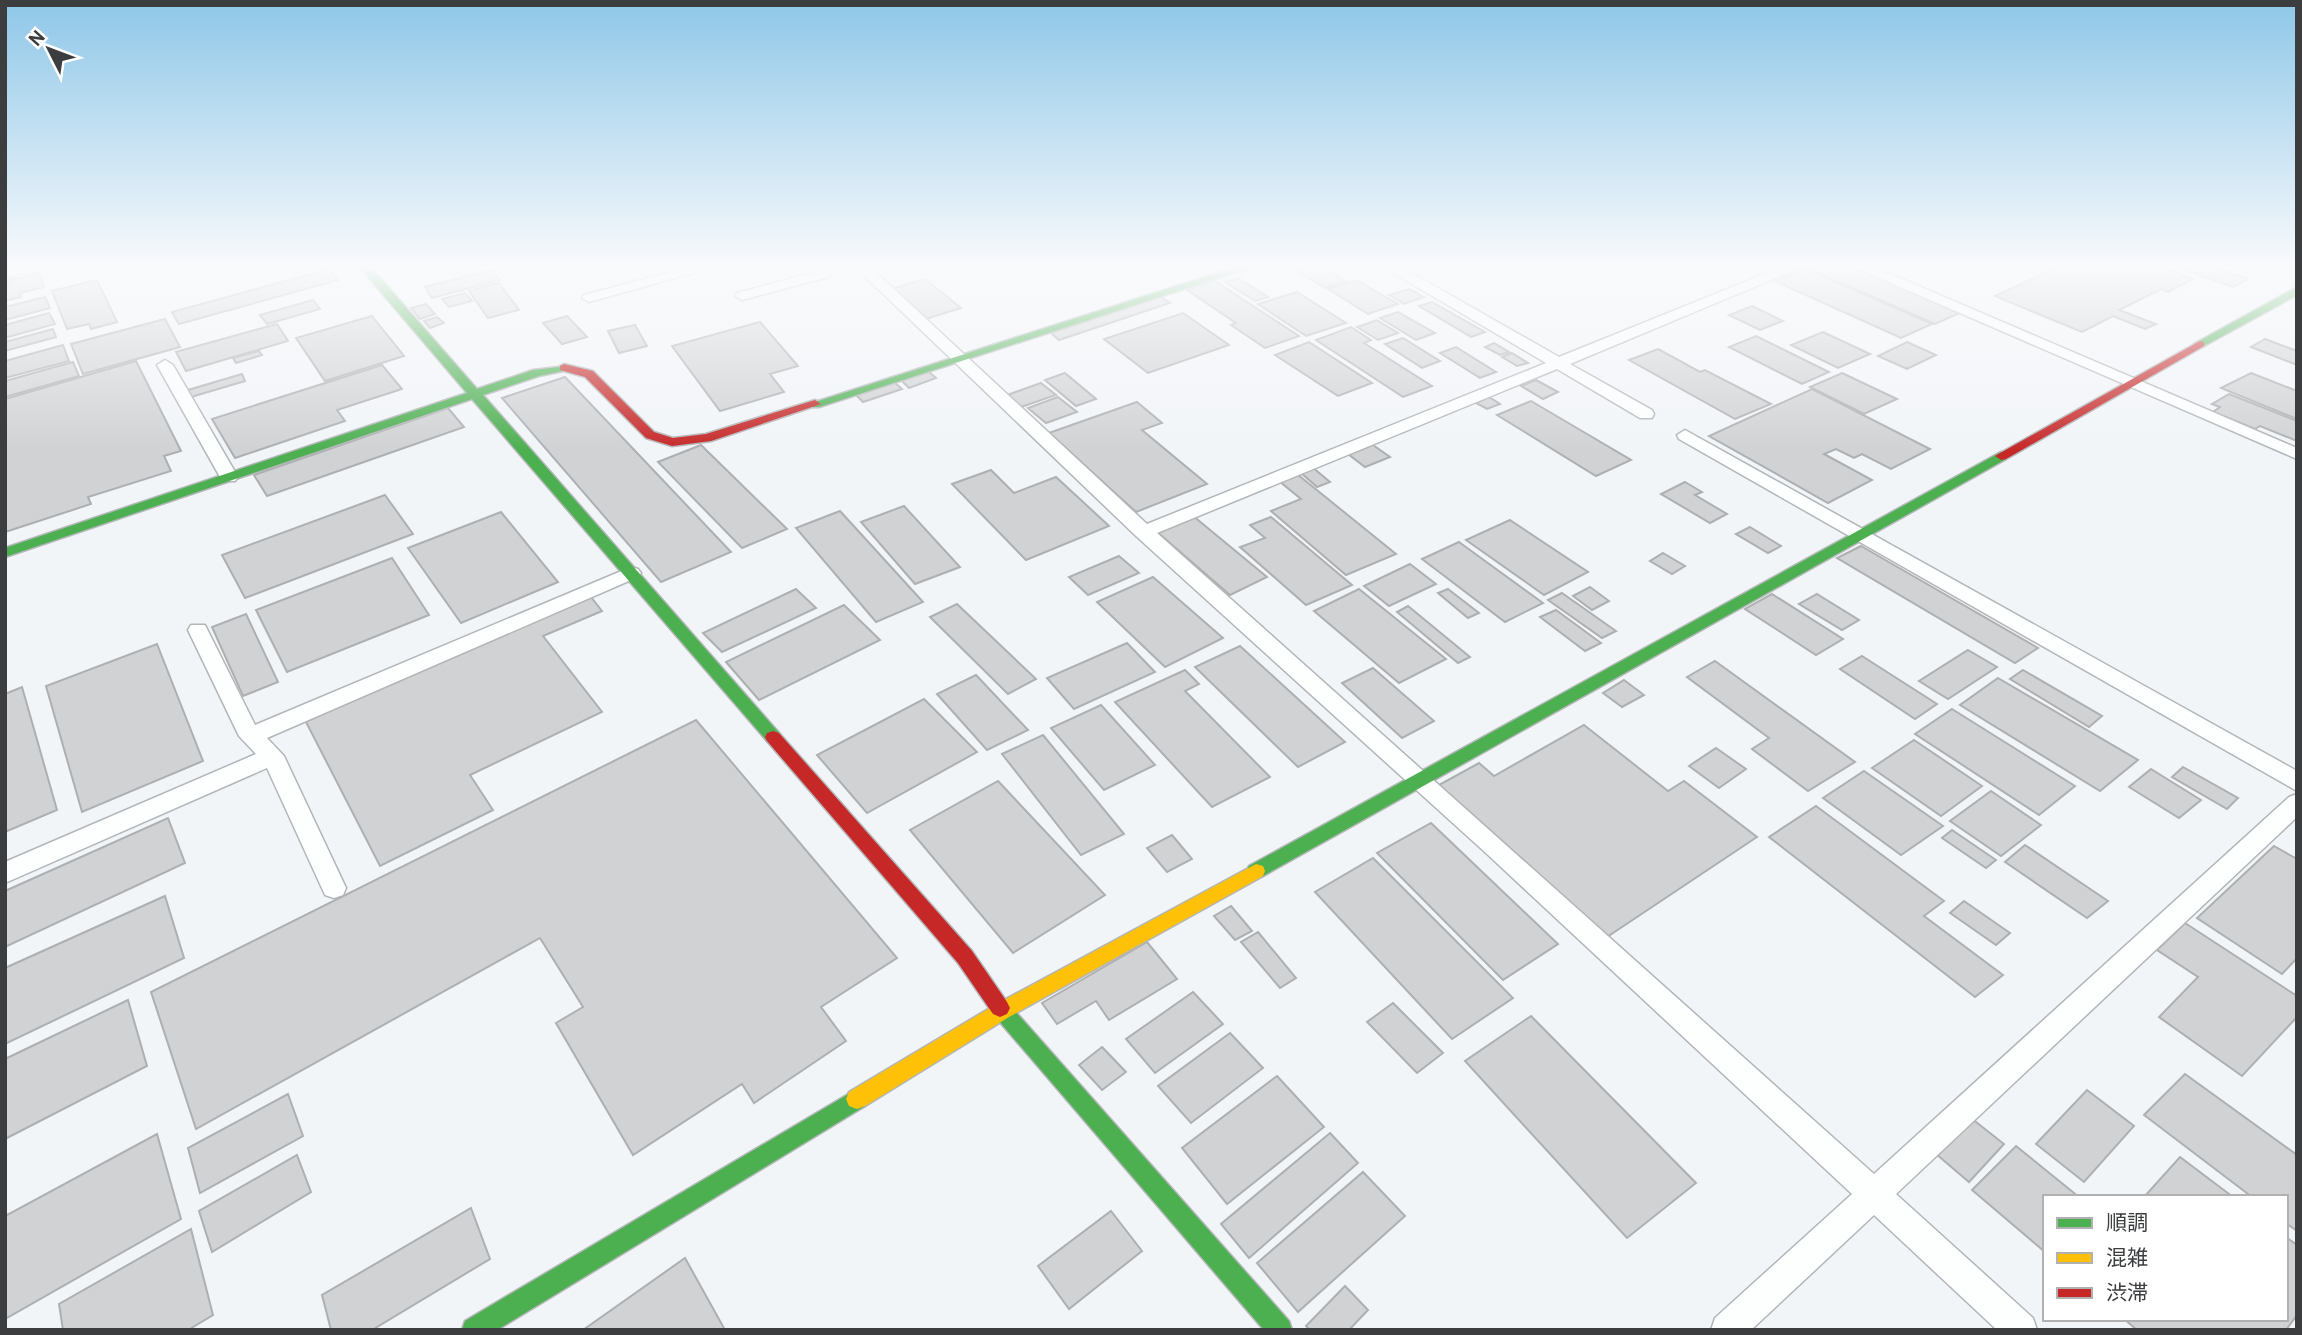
<svg xmlns="http://www.w3.org/2000/svg" width="2302" height="1335" viewBox="0 0 2302 1335" font-family="Overpass,'Noto Sans JP',sans-serif">
<rect width="100%" height="100%" fill="#f2f5f8"/>
<g fill="#d0d2d4" stroke="#adafb1" stroke-width="2">
<polygon points="1285,264 1318,264 1346,281 1325,288"/>
<polygon points="1817,264 1851,264 1962,312 1935,324 1807,268"/>
<polygon points="2065,264 2153,264 2193,279 2168,292 2161,289 2119,310 2156,324 2145,329 2113,316 2082,332 1995,296"/>
<polygon points="2168,264 2206,264 2248,279 2233,287"/>
<polygon points="329,269 338,280 179,324 172,312"/>
<polygon points="1806,269 1932,324 1901,338 1775,281"/>
<polygon points="492,270 500,280 432,298 425,287"/>
<polygon points="39,273 44,287 20,293 21,297 5,301 5,285 10,284 8,280"/>
<polygon points="1238,278 1268,297 1255,301 1225,282"/>
<polygon points="925,279 961,308 926,319 892,289"/>
<polygon points="97,280 117,322 91,329 89,324 67,329 52,291"/>
<polygon points="1356,280 1398,304 1368,314 1328,289"/>
<polygon points="1215,281 1299,336 1265,348 1231,325 1236,323 1187,290"/>
<polygon points="499,283 519,310 488,318 469,291"/>
<polygon points="1409,289 1424,297 1404,304 1389,295"/>
<polygon points="1297,292 1346,323 1306,336 1258,304"/>
<polygon points="465,293 472,301 449,307 442,299"/>
<polygon points="45,297 50,308 5,320 5,307"/>
<polygon points="1161,297 1170,303 1059,340 1051,333"/>
<polygon points="313,300 320,309 267,324 260,315"/>
<polygon points="1432,302 1485,332 1471,337 1419,306"/>
<polygon points="426,304 435,314 420,319 411,308"/>
<polygon points="1752,306 1783,321 1760,330 1729,315"/>
<polygon points="1398,312 1435,333 1416,340 1380,318"/>
<polygon points="49,313 55,324 5,338 5,325"/>
<polygon points="1183,313 1229,345 1148,373 1104,339"/>
<polygon points="372,316 404,356 325,381 296,338"/>
<polygon points="567,316 587,337 562,344 543,323"/>
<polygon points="437,317 444,323 430,328 424,321"/>
<polygon points="165,319 180,347 83,374 71,344"/>
<polygon points="1377,320 1398,333 1378,340 1357,327"/>
<polygon points="760,322 798,366 770,374 784,392 720,411 672,346"/>
<polygon points="277,324 288,341 186,371 176,352"/>
<polygon points="635,325 647,346 619,353 608,331"/>
<polygon points="1351,327 1371,340 1364,343 1432,386 1403,397 1316,340"/>
<polygon points="53,329 56,337 5,351 5,342"/>
<polygon points="1823,332 1870,354 1838,368 1791,345"/>
<polygon points="1756,336 1829,372 1802,384 1729,347"/>
<polygon points="1403,338 1440,361 1422,368 1385,344"/>
<polygon points="2265,339 2297,351 2297,365 2251,347"/>
<polygon points="1309,342 1372,383 1338,396 1275,355"/>
<polygon points="1907,342 1936,355 1907,369 1878,356"/>
<polygon points="1494,343 1509,352 1500,355 1485,347"/>
<polygon points="63,345 69,361 5,378 5,361"/>
<polygon points="1456,347 1496,372 1480,378 1440,353"/>
<polygon points="1658,349 1700,372 1705,370 1771,404 1735,419 1629,360"/>
<polygon points="259,351 262,355 236,363 233,358"/>
<polygon points="1512,353 1528,363 1517,366 1502,357"/>
<polygon points="136,361 181,451 164,456 171,471 88,497 91,504 5,532 5,399"/>
<polygon points="73,362 79,376 5,397 5,381"/>
<polygon points="382,365 402,389 337,410 345,421 235,458 212,419"/>
<polygon points="928,371 936,378 909,388 901,380"/>
<polygon points="1065,373 1096,399 1076,406 1045,380"/>
<polygon points="1842,373 1897,399 1864,414 1810,387"/>
<polygon points="2251,373 2297,391 2297,419 2221,388"/>
<polygon points="242,374 245,381 191,397 188,390"/>
<polygon points="565,377 731,552 661,582 502,398"/>
<polygon points="1536,380 1558,392 1543,399 1521,386"/>
<polygon points="894,382 902,389 863,402 855,394"/>
<polygon points="1041,383 1056,395 1021,407 1007,395"/>
<polygon points="1812,389 1930,449 1891,469 1862,454 1854,458 1836,449 1824,454 1872,480 1828,503 1709,436"/>
<polygon points="2229,394 2297,421 2297,441 2260,426 2255,429 2213,412 2220,407 2212,404"/>
<polygon points="1058,397 1077,412 1046,423 1028,408"/>
<polygon points="1489,397 1500,404 1487,409 1476,403"/>
<polygon points="1531,401 1631,460 1596,476 1497,415"/>
<polygon points="1137,402 1162,423 1142,430 1207,484 1136,512 1049,433"/>
<polygon points="448,408 464,427 267,496 254,475"/>
<polygon points="701,445 787,529 742,548 658,462"/>
<polygon points="1373,445 1390,457 1365,467 1348,454"/>
<polygon points="1312,467 1330,482 1317,487 1300,472"/>
<polygon points="991,470 1014,493 1056,477 1109,526 1026,560 952,484"/>
<polygon points="1297,474 1396,554 1346,575 1271,511 1301,499 1279,481"/>
<polygon points="1685,482 1702,492 1695,495 1727,514 1710,523 1661,494"/>
<polygon points="385,495 413,534 245,598 222,555"/>
<polygon points="904,506 960,567 915,584 861,522"/>
<polygon points="840,511 923,602 876,622 796,528"/>
<polygon points="501,512 558,582 461,623 408,548"/>
<polygon points="1192,515 1267,577 1230,595 1156,531"/>
<polygon points="1271,517 1352,585 1306,605 1240,547 1265,538 1250,525"/>
<polygon points="1510,520 1588,572 1544,595 1466,540"/>
<polygon points="1750,527 1781,546 1768,553 1736,534"/>
<polygon points="1459,542 1543,603 1505,622 1422,559"/>
<polygon points="1861,546 2038,648 2015,663 1837,558"/>
<polygon points="1663,553 1685,566 1672,574 1650,561"/>
<polygon points="1119,556 1139,573 1088,595 1069,577"/>
<polygon points="392,558 429,615 287,672 256,610"/>
<polygon points="1410,564 1436,584 1389,606 1364,586"/>
<polygon points="1153,577 1223,638 1165,667 1097,602"/>
<polygon points="1590,587 1609,601 1592,610 1573,596"/>
<polygon points="796,589 816,608 722,652 703,633"/>
<polygon points="1359,589 1446,659 1399,683 1314,611"/>
<polygon points="1448,589 1479,613 1468,618 1438,593"/>
<polygon points="1562,593 1616,631 1602,638 1548,600"/>
<polygon points="1772,594 1843,639 1816,655 1745,609"/>
<polygon points="1817,594 1859,620 1842,630 1799,604"/>
<polygon points="591,597 602,611 543,636 602,712 470,775 493,810 380,866 305,720"/>
<polygon points="957,604 1036,679 1008,694 930,617"/>
<polygon points="844,605 880,640 759,700 726,662"/>
<polygon points="1408,606 1470,657 1458,663 1397,612"/>
<polygon points="1556,610 1601,643 1585,651 1540,617"/>
<polygon points="246,614 278,682 243,696 212,627"/>
<polygon points="1127,643 1155,672 1074,709 1047,678"/>
<polygon points="157,644 203,761 82,812 46,686"/>
<polygon points="1240,646 1345,742 1298,767 1195,667"/>
<polygon points="1968,650 1997,667 1948,699 1919,681"/>
<polygon points="1862,656 1937,704 1915,719 1840,669"/>
<polygon points="1715,661 1855,762 1808,791 1752,749 1769,738 1687,677"/>
<polygon points="1373,668 1434,721 1402,738 1342,683"/>
<polygon points="1185,670 1199,684 1185,691 1270,777 1212,807 1115,702"/>
<polygon points="2023,670 2102,716 2089,727 2010,679"/>
<polygon points="976,675 1028,730 987,750 937,694"/>
<polygon points="1998,678 2138,760 2100,791 1960,705"/>
<polygon points="1624,680 1644,695 1622,707 1603,693"/>
<polygon points="22,687 57,810 5,832 5,694"/>
<polygon points="924,699 977,752 867,813 817,755"/>
<polygon points="1101,705 1155,765 1104,790 1051,728"/>
<polygon points="1952,709 2075,786 2039,815 1915,734"/>
<polygon points="696,720 897,958 821,1007 846,1041 754,1103 742,1084 633,1155 556,1023 583,1007 540,938 196,1129 151,992"/>
<polygon points="1584,725 1668,791 1684,781 1757,837 1607,937 1439,785 1479,763 1494,776"/>
<polygon points="1043,735 1124,834 1081,855 1002,754"/>
<polygon points="1914,740 1982,786 1941,816 1872,768"/>
<polygon points="1716,748 1746,769 1719,788 1689,766"/>
<polygon points="2183,767 2238,798 2227,809 2172,777"/>
<polygon points="2151,769 2201,800 2179,818 2129,787"/>
<polygon points="1864,771 1943,826 1901,855 1823,798"/>
<polygon points="998,781 1105,895 1013,953 910,830"/>
<polygon points="1991,791 2041,825 2001,856 1950,821"/>
<polygon points="1816,806 1944,901 1924,916 2003,975 1975,997 1769,837"/>
<polygon points="168,818 185,863 5,947 5,891"/>
<polygon points="1431,823 1558,944 1503,980 1377,853"/>
<polygon points="1952,830 1996,860 1986,868 1942,838"/>
<polygon points="1172,835 1192,859 1167,872 1147,848"/>
<polygon points="2025,845 2108,901 2087,918 2005,862"/>
<polygon points="2274,846 2297,859 2297,958 2282,974 2197,918"/>
<polygon points="1373,858 1513,998 1452,1039 1315,892"/>
<polygon points="165,896 184,958 5,1044 5,968"/>
<polygon points="1964,901 2010,933 1996,945 1950,913"/>
<polygon points="1231,906 1252,931 1235,940 1214,916"/>
<polygon points="2185,923 2297,996 2297,1017 2242,1076 2159,1017 2198,977 2157,950"/>
<polygon points="1258,932 1296,978 1280,988 1241,942"/>
<polygon points="1147,942 1177,979 1109,1020 1096,1001 1057,1024 1042,1003"/>
<polygon points="1193,992 1223,1024 1155,1073 1126,1039"/>
<polygon points="128,1000 147,1066 5,1139 5,1059"/>
<polygon points="1393,1003 1443,1053 1417,1073 1367,1022"/>
<polygon points="1531,1016 1696,1183 1627,1238 1465,1061"/>
<polygon points="1230,1033 1263,1068 1191,1123 1158,1086"/>
<polygon points="1102,1047 1126,1072 1102,1090 1079,1065"/>
<polygon points="2185,1074 2297,1155 2297,1231 2286,1223 2286,1197 2252,1197 2144,1115"/>
<polygon points="1277,1076 1324,1127 1227,1204 1182,1148"/>
<polygon points="2087,1090 2134,1126 2084,1182 2036,1144"/>
<polygon points="288,1094 303,1136 200,1193 188,1148"/>
<polygon points="1971,1118 2004,1144 1969,1182 1936,1154"/>
<polygon points="1330,1133 1358,1163 1249,1258 1221,1224"/>
<polygon points="157,1134 181,1219 5,1319 5,1216"/>
<polygon points="2016,1146 2079,1197 2045,1197 2045,1252 1972,1190"/>
<polygon points="297,1155 311,1192 212,1252 199,1211"/>
<polygon points="2180,1157 2233,1197 2144,1197"/>
<polygon points="1363,1172 1405,1216 1298,1312 1257,1263"/>
<polygon points="471,1208 490,1259 372,1330 331,1330 322,1295"/>
<polygon points="1111,1211 1142,1251 1069,1309 1038,1266"/>
<polygon points="191,1229 213,1315 188,1330 63,1330 59,1304"/>
<polygon points="2286,1237 2297,1245 2297,1315 2286,1330 2137,1330 2124,1319 2286,1319"/>
<polygon points="685,1258 725,1330 583,1330"/>
<polygon points="1345,1286 1368,1310 1349,1330 1310,1330 1306,1326"/>
</g>
<g fill="none" stroke-linecap="round" stroke-linejoin="round">
<defs>
<g id="street">
<polygon points="27,264 52,264 5,278 5,270"/>
<polygon points="701,264 725,264 589,302 582,298 584,295"/>
<polygon points="852,264 867,264 1147,524 1546,363 1378,264 1396,264 1559,357 1789,264 1809,264 1570,364 1652,410 1654,414 1652,418 1640,418 1557,369 1157,533 1874,1174 2289,797 2297,794 2297,817 1896,1194 2033,1318 2037,1330 1997,1330 1874,1215 1751,1330 1711,1330 1715,1318 1852,1194 1487,854 1136,536"/>
<polygon points="1847,264 1867,264 2297,448 2297,459"/>
<polygon points="823,270 830,274 828,277 742,300 735,296 737,293"/>
<polygon points="165,360 173,365 238,477 235,481 223,481 220,477 157,365"/>
<polygon points="1685,430 2297,771 2297,791 1679,439 1677,435"/>
<polygon points="631,567 638,569 641,573 638,577 267,738 284,756 346,888 343,895 334,898 325,895 267,768 5,883 5,862 256,754 239,736 188,630 191,625 205,625 255,725"/>
</g>
<g id="fast">
<polygon points="357,264 368,264 477,389 533,370 568,366 568,370 539,376 483,395 779,733 781,737 779,741 767,741 472,399 5,557 5,548 467,393"/>
<polygon points="1245,264 1262,264 819,407 811,407 809,404"/>
<polygon points="2297,287 2297,295 2204,346 2194,344"/>
<polygon points="2001,452 2006,453 2006,459 1263,876 1256,878 1249,876 1247,871 1249,866"/>
<polygon points="1000,999 1007,1002 1289,1321 1292,1330 1264,1330 993,1014 990,1008 993,1002"/>
<polygon points="857,1089 865,1092 868,1099 865,1106 497,1330 462,1330 465,1321"/>
</g>
<polygon id="slow" points="1256,864 1263,866 1265,871 1263,876 1009,1017 865,1106 857,1109 849,1106 846,1099 849,1092 995,1005"/>
<g id="jam">
<polygon points="2200,341 2204,342 2204,346 2006,459 2001,460 1995,456"/>
<polygon points="564,364 593,371 654,432 673,438 706,434 815,400 821,404 711,441 672,446 646,438 585,377 560,370 560,366"/>
<polygon points="773,731 779,733 972,951 1007,1002 1010,1008 1007,1014 1000,1017 993,1014 958,963 767,741 765,737 767,733"/>
</g>
</defs>
<use href="#street" stroke="#b3b6b8" stroke-width="3"/>
<use href="#fast" stroke="#b3b6b8" stroke-width="3"/>
<use href="#slow" stroke="#b3b6b8" stroke-width="3"/>
<use href="#jam" stroke="#b3b6b8" stroke-width="3"/>
<use href="#street" fill="#fdfefe" fill-rule="evenodd"/>
<use href="#fast" fill="#4caf50" fill-rule="evenodd"/>
<use href="#slow" fill="#ffc107" fill-rule="evenodd"/>
<use href="#jam" fill="#c62828" fill-rule="evenodd"/>
</g>
<linearGradient id="sky" x2="0" y2="1"><stop stop-color="#8ec7e8"/><stop offset="0.59" stop-color="#f9fafc"/><stop offset="1" stop-color="#f9fafc" stop-opacity="0"/></linearGradient>
<rect width="2302" height="451" fill="url(#sky)"/>
<rect width="2302" height="1335" fill="none" stroke="#3b3d3f" stroke-width="14"/>
<rect x="2043" y="1195" width="245" height="126" fill="#ffffff" stroke="#b1b1b2" stroke-width="2"/>
<rect x="2057" y="1218" width="35" height="10" fill="#4caf50" stroke="#b1b1b2" stroke-width="2"/>
<text x="2106" y="1230" font-size="21" fill="#3b3d3f">順調</text>
<rect x="2057" y="1253" width="35" height="10" fill="#ffc107" stroke="#b1b1b2" stroke-width="2"/>
<text x="2106" y="1265" font-size="21" fill="#3b3d3f">混雑</text>
<rect x="2057" y="1288" width="35" height="10" fill="#c62828" stroke="#b1b1b2" stroke-width="2"/>
<text x="2106" y="1300" font-size="21" fill="#3b3d3f">渋滞</text>
<g transform="translate(49 49) rotate(312)" stroke="#ffffff" stroke-width="5" paint-order="stroke">
<path d="M0-5L12 26L0 18L-12 26Z" fill="#3b3d3f"/>
<text y="-10" font-size="19" font-weight="bold" text-anchor="middle" fill="#3b3d3f">N</text>
</g>
</svg>
